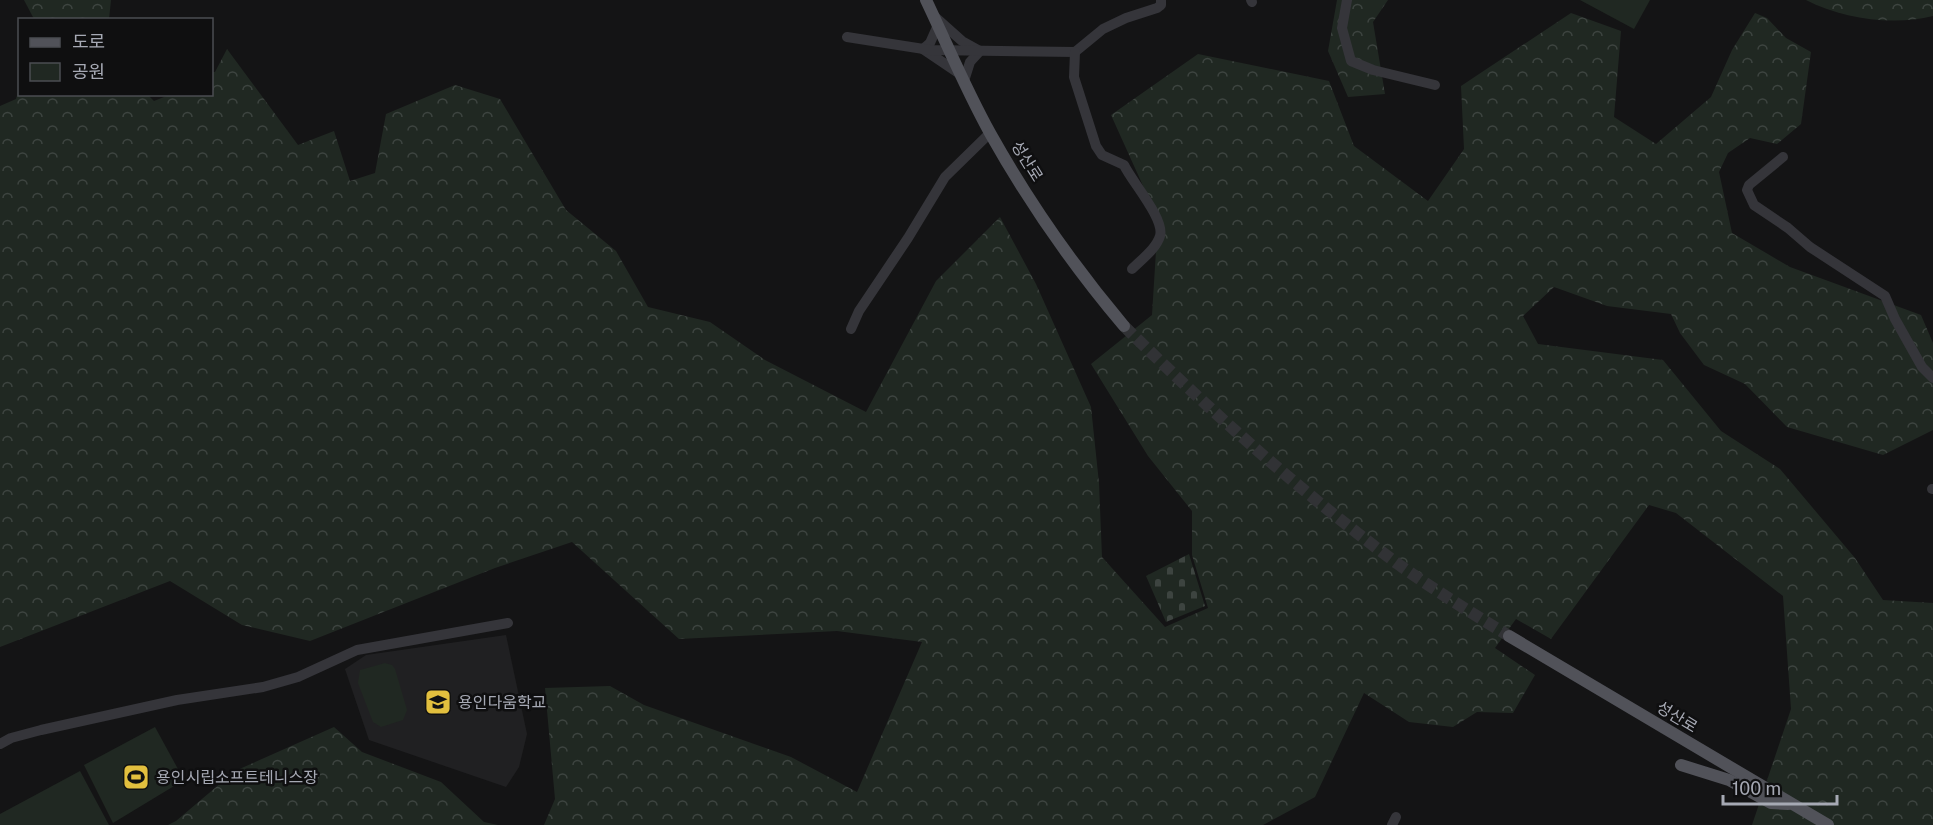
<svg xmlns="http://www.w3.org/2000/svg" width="1933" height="825" viewBox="0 0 1933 825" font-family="'Public Sans','Noto Sans KR',sans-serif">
<defs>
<pattern id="forest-crowns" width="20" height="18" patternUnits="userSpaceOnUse" patternTransform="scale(1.5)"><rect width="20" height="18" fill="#202822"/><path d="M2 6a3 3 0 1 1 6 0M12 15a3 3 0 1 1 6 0" fill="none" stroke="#3d4440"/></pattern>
<pattern id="cemetery-stones" width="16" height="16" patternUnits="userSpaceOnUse" patternTransform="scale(1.5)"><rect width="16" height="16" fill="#202822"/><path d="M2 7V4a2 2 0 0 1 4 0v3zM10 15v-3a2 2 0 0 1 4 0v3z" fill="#3d4440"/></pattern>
</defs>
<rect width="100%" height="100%" fill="#141415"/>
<polygon fill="#202022" points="506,635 527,734 519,767 506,787 369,740 345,669 366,655"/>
<g fill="#202822">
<polygon points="1580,0 1650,0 1634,29"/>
<polygon points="385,663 392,665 395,669 407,710 403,720 381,727 373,722 358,683 360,670"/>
<polygon points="155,727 184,780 113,823 84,765"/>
<polygon points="80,771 109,825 0,825 0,814"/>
</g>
<g fill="url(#forest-crowns)">
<polygon points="24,0 111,0 109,19 34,19"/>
<polygon points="1337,0 1388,0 1373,22 1385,94 1348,97 1328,51"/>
<path d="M1806,0h127v16c-40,10 -90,3 -127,-16z"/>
<polygon points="1571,13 1621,31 1614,117 1656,144 1711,97 1732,50 1755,13 1767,18 1786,38 1811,52 1801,124 1777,144 1750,138 1728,153 1719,172 1732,233 1790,267 1921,315 1933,343 1933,430 1883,455 1787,427 1745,384 1704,365 1680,333 1671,314 1607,306 1554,287 1523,316 1538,344 1663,360 1721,431 1780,469 1855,558 1883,600 1933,603 1933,825 1752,825 1791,709 1783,596 1676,513 1649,505 1551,639 1516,619 1495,648 1535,675 1513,713 1477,712 1453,727 1409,722 1364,693 1315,797 1263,825 544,825 555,799 545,688 610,686 644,705 791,757 857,792 922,642 837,631 679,639 572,542 495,568 310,641 242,625 170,581 0,647 0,106 16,99 19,88 20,94 147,94 154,101 169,95 212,94 212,72 215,72 227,49 298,145 334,131 350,181 375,173 386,114 455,85 500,99 566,210 616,251 648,307 710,322 765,360 866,412 936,281 1000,217 1036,284 1091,407 1099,483 1102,557 1165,627 1208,608 1192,555 1192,511 1148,456 1091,364 1152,315 1158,219 1111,115 1198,54 1329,81 1354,146 1428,201 1464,149 1461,86"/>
<polygon points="334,727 362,752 441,782 484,822 498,825 168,825 176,821 235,771"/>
</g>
<polygon fill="url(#cemetery-stones)" points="1189,554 1205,606 1166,622 1146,576"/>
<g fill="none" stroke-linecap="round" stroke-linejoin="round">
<path stroke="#313235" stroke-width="12" stroke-dasharray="12 6" stroke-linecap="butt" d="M1124,326c86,85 177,166 274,238 36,26 74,49 111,72"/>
<g stroke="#35353a" stroke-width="10">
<polyline points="1251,0 1252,2"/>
<polyline points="1347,0 1342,28 1351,61 1373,70 1435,85"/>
<polyline points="934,16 962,41 980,51 970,62 964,81"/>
<polyline points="938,25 930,43 923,49 960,74"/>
<polyline points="847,37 930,50 1075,52 1103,29 1126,18 1157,8 1161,5 1161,0"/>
<path d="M1075,52l-1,25 22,69 6,9 22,10c8,17 41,54 36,71 -4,13 -18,23 -28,33"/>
<polyline points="1783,157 1749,185 1747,190 1754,205 1788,228 1810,247 1885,296 1895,319 1922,367 1933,378"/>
<polyline points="851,329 859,311 908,238 945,177 990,133"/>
<polyline points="1932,489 1933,489"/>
<polyline points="0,744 11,738 41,730 177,700 263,687 298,677 357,650 508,623"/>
<polyline points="1392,825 1396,817"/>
</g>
<g stroke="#515259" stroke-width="12">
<path d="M926,0c21,44 40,90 64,133 37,66 85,135 134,193"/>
<polyline points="1509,636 1828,825"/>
<polyline points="1681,765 1729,780 1771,803 1788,804"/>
</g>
</g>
<defs>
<symbol id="school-square" viewBox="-11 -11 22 22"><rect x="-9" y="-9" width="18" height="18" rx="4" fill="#e2bf3e" stroke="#0f0f10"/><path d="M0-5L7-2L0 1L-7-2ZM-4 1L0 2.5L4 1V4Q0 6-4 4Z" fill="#111"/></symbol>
<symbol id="stadium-square" viewBox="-11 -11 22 22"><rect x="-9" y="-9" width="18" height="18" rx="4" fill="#e2bf3e" stroke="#0f0f10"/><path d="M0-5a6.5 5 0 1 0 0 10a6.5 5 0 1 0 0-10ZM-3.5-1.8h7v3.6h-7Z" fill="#111"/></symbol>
</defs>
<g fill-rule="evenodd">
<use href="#school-square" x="423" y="687" width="30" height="30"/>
<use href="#stadium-square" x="121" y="762" width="30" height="30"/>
</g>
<g text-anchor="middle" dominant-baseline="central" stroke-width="5" stroke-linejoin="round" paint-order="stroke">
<g font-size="16" fill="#a6a9b4" stroke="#0f0f10">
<text transform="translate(1027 161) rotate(58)">성산로</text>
<text transform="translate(1677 717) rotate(31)">성산로</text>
</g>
<g font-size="16" fill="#a6a9b4" stroke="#0f0f10" text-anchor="start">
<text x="458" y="702">용인다움학교</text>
<text x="156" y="777">용인시립소프트테니스장</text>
</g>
</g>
<rect x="18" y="18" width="195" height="78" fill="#0f0f10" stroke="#4b4d52" stroke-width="1.5"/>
<rect x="30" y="38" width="30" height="9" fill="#515259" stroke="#4b4d52" stroke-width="1.5"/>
<text x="72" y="48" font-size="18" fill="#a6a9b4">도로</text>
<rect x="30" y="63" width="30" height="18" fill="#202822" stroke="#4b4d52" stroke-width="1.5"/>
<text x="72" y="78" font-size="18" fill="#a6a9b4">공원</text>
<path d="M1723 795v9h114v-9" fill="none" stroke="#a6a9b4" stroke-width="3"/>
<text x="1732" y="795" font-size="18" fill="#a6a9b4" stroke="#0f0f10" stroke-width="4.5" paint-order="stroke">100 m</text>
</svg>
